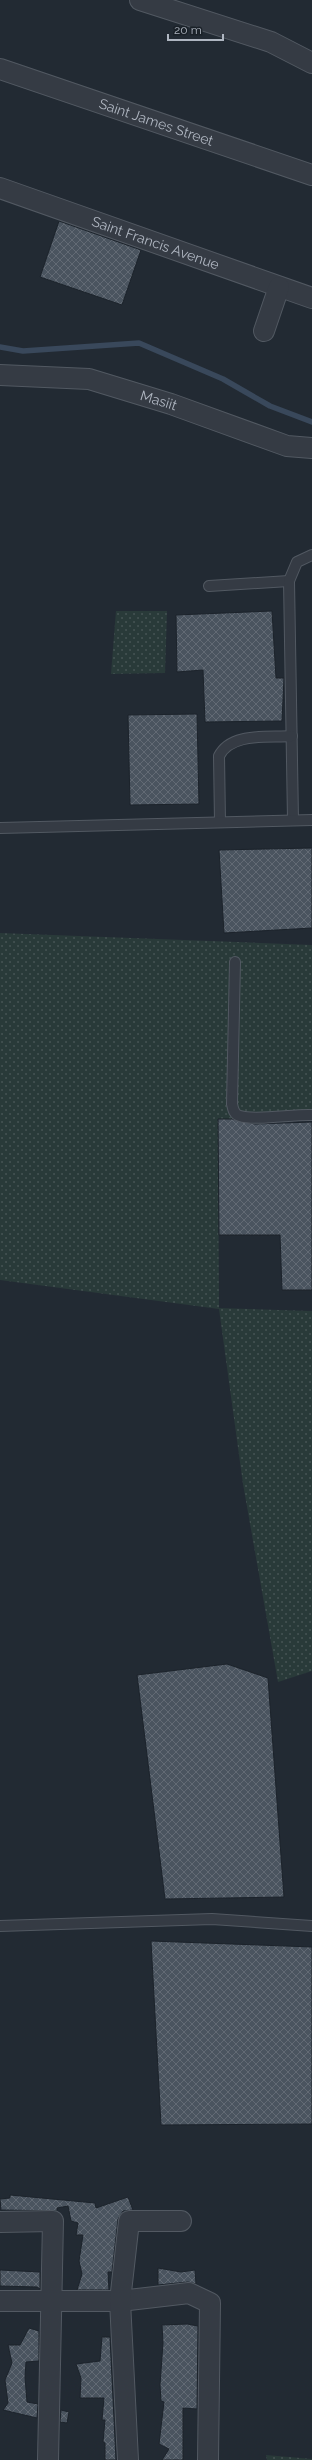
<svg xmlns="http://www.w3.org/2000/svg" width="312" height="2460" viewBox="0 0 312 2460" font-family="Raleway,sans-serif">
<defs>
<pattern id="grass-dots" width="8" height="8" patternUnits="userSpaceOnUse"><rect width="8" height="8" fill="#293a39"/><path d="M2 2h.1M6 6h.1" fill="none" stroke="#465454" stroke-width="1.8" stroke-linecap="round"/></pattern>
<pattern id="building-cross-hatch" width="8" height="8" patternUnits="userSpaceOnUse"><rect width="8" height="8" fill="#4a545f"/><path d="M0 0l8 8M0 8l8-8" fill="none" stroke="#626a74"/></pattern>
</defs>
<rect width="100%" height="100%" fill="#222a33"/>
<g fill="url(#grass-dots)">
<polygon points="116,611 167,611 165,673 111,674"/>
<polygon points="0,933 312,945 312,1118 218,1120 219,1308 312,1311 312,1671 278,1682 243,1484 219,1309 0,1280"/>
<polygon points="266,2455 312,2459 312,2460 267,2460"/>
</g>
<g fill="none" stroke-linecap="round" stroke-linejoin="round">
<polyline stroke="#39485b" stroke-width="5.5" points="0,347 23,351 139,343 223,379 270,406 312,422"/>
</g>
<g fill="url(#building-cross-hatch)" stroke="#1c232b">
<polygon points="59,221 141,250 122,305 40,277"/>
<polygon points="272,611 276,678 284,678 282,721 205,722 203,670 177,672 176,615"/>
<polygon points="197,714 199,804 130,805 128,715"/>
<polygon points="312,848 312,928 224,933 219,850"/>
<polygon points="218,1119 232,1119 255,1124 312,1122 312,1290 282,1290 280,1235 219,1235"/>
<polygon points="227,1664 268,1678 284,1897 165,1899 137,1675"/>
<polygon points="151,1941 312,1947 312,2124 161,2125"/>
<polygon points="10,2195 95,2203 96,2208 128,2197 133,2210 123,2211 118,2219 112,2272 108,2272 109,2290 77,2290 82,2274 79,2261 83,2235 76,2235 78,2223 71,2221 68,2206 57,2208 57,2211 1,2210 0,2199 10,2198"/>
<polygon points="158,2268 181,2272 195,2270 196,2284 188,2282 158,2285"/>
<polygon points="0,2270 40,2272 40,2289 37,2287 0,2286"/>
<polygon points="187,2324 198,2326 197,2409 183,2408 183,2460 162,2460 169,2449 159,2444 164,2402 161,2401 160,2385 163,2343 162,2325"/>
<polygon points="29,2328 39,2331 39,2361 26,2362 25,2377 27,2402 38,2404 37,2418 3,2410 8,2403 5,2380 12,2363 8,2345 20,2345"/>
<polygon points="102,2337 110,2337 116,2460 105,2460 105,2443 103,2442 105,2420 102,2420 104,2398 80,2398 81,2378 76,2364 100,2361"/>
<polygon points="61,2410 69,2412 67,2423 60,2422"/>
</g>
<g fill="none" stroke-linecap="round" stroke-linejoin="round">
<defs>
<g id="service">
<polyline points="209,586 289,581"/>
<polyline points="293,820 289,581 297,562 312,555"/>
<path d="M220,822l-1,-66c12,-24 49,-18 73,-20"/>
<polyline points="0,828 312,820"/>
<path d="M235,962l-3,142c1,5 2,11 8,12 15,5 54,-2 72,-1"/>
<polyline points="0,1926 212,1919 312,1926"/>
</g>
<g id="minor">
<polyline points="140,0 271,42 312,63"/>
<path id="s1" d="M0,69l312,106"/>
<path id="s2" d="M0,188l312,110"/>
<polyline points="264,331 279,287"/>
<path id="s3" d="M0,375l89,4 82,25 116,42 25,2"/>
<polyline points="0,2222 53,2221 48,2460"/>
<polyline points="0,2301 120,2301 189,2293 210,2303 208,2460"/>
<polyline points="128,2460 120,2301 129,2221 181,2221"/>
</g>
</defs>
<use href="#service" stroke="#525962" stroke-width="12"/>
<use href="#minor" stroke="#525962" stroke-width="22"/>
<use href="#service" stroke="#353b44" stroke-width="10"/>
<use href="#minor" stroke="#353b44" stroke-width="20"/>
</g>
<g text-anchor="middle" dominant-baseline="central" stroke-width="3" stroke-linejoin="round" paint-order="stroke">
<g font-size="14" fill="#afb6c1" stroke="#1a2128">
<text stroke="none"><textPath href="#s1" startOffset="165">Saint James Street</textPath></text>
<text stroke="none"><textPath href="#s2" startOffset="165">Saint Francis Avenue</textPath></text>
<text stroke="none"><textPath href="#s3" startOffset="162">Masiit</textPath></text>
</g>
</g>
<path d="M168 34v6h55v-6" fill="none" stroke="#afb6c1" stroke-width="2"/>
<text x="174" y="34" font-size="12" fill="#afb6c1" stroke="#1a2128" stroke-width="3" paint-order="stroke">20 m</text>
</svg>
